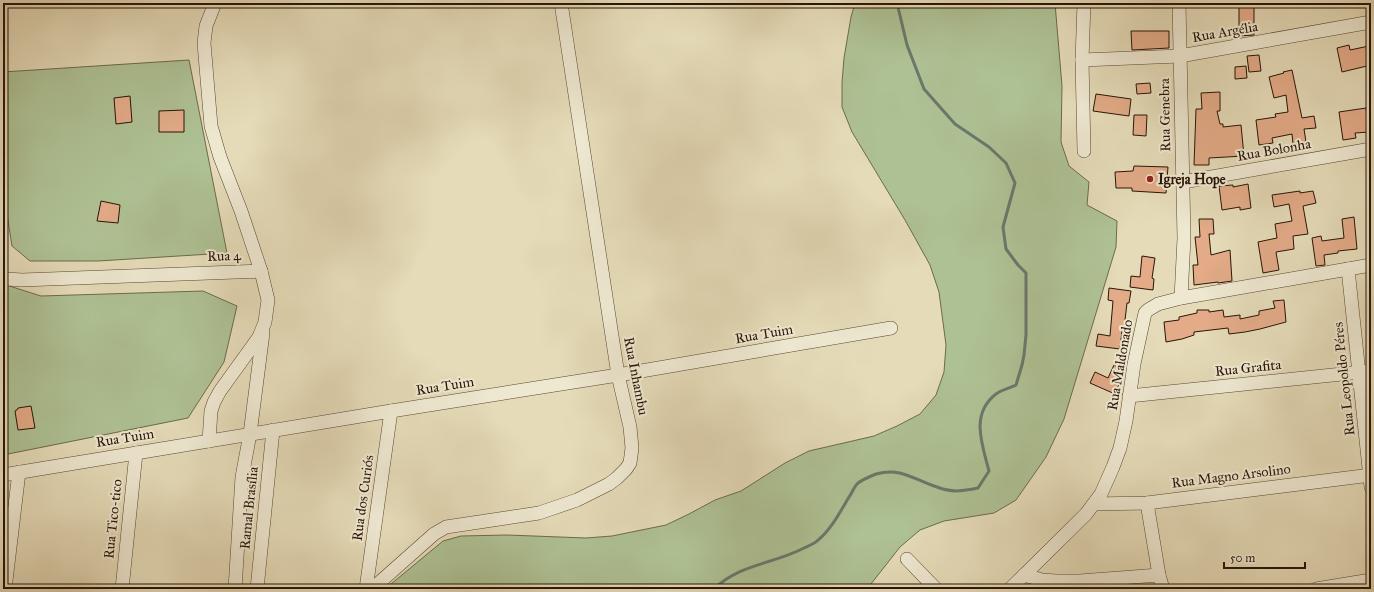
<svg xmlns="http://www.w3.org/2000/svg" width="1374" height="592" viewBox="0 0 1374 592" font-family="'IM FELL Great Primer',serif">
<rect width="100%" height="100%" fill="#e5dbb8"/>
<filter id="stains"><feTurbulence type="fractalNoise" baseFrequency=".005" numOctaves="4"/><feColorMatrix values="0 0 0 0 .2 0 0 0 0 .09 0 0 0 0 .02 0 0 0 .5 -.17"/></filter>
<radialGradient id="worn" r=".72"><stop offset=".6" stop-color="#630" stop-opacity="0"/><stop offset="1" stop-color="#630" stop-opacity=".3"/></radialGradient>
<g fill="#aec194" stroke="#6c6a4e">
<polygon points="855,3 1055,3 1062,86 1061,142 1069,166 1089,182 1087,205 1117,221 1116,247 1064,419 1046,457 1016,500 994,513 944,521 920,530 900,547 867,589 385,589 443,541 461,536 507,535 586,538 612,536 666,525 689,514 715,500 741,491 785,463 809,451 874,436 897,426 920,414 936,395 944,372 946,345 939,292 930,265 905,220 852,132 842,107 842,83 844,58 851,17"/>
<polygon points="189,60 227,253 98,261 30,261 12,246 3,189 3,72"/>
<polygon points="3,284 41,296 203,291 237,306 224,362 188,418 3,455"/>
</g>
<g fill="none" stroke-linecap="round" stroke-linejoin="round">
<path stroke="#6a786b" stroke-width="3" d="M714,589c25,-25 60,-25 90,-41 4,-2 10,-4 13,-7 14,-11 23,-29 32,-44 3,-4 5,-10 8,-13 4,-4 14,-8 19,-10 26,-7 38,6 61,13 15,6 26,4 41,1l11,-17c-7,-27 -19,-57 7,-77 5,-4 14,-6 20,-9l6,-20 2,-10 2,-20v-62l-8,-8 -12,-16 -3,-22 12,-44 -9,-20 -17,-16 -34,-23 -31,-35 -17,-44 -10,-42"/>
</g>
<g fill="#e3ab88" stroke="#291407">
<polygon points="1239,3 1254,3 1254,35 1239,36"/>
<polygon points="1131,31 1169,31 1169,48 1132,50"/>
<polygon points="1349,45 1350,50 1369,46 1371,65 1342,72 1337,48"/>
<polygon points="1259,55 1261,71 1249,72 1247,56"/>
<polygon points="1246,66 1247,78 1235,79 1235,67"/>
<polygon points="1292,70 1302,118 1314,116 1316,128 1304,129 1306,142 1293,144 1292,134 1272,138 1273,143 1259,145 1256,120 1276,117 1275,114 1288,112 1286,95 1274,98 1269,77 1284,73 1283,72"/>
<polygon points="1150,83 1151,93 1137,94 1136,84"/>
<polygon points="1220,92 1220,111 1217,111 1220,124 1223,124 1223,127 1241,125 1244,156 1209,158 1209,165 1194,165 1196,109 1202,109 1201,93"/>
<polygon points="1096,94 1131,99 1129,116 1093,111"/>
<polygon points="130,96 132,122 116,124 114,98"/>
<polygon points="1366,108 1369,132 1355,133 1356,138 1343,140 1339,112"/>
<polygon points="184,110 184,132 159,132 159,111"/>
<polygon points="1134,115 1147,115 1146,136 1133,135"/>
<polygon points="1134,166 1168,167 1166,193 1132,191 1132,188 1116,188 1115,172 1133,171"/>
<polygon points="1248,184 1251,208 1240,210 1240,207 1222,210 1219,186 1233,185 1233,187"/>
<polygon points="1300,191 1300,193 1313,191 1316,203 1303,206 1308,234 1293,236 1294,249 1276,252 1279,270 1263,273 1258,242 1277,238 1275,224 1292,221 1289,204 1274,207 1272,195"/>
<polygon points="101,201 120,205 118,223 97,221"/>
<polygon points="1354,217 1357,249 1338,251 1338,253 1324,255 1325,265 1316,266 1312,238 1321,236 1322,241 1344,238 1342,219"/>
<polygon points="1199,219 1213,219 1214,234 1209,234 1211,255 1230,250 1232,281 1218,283 1218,282 1194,285 1193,265 1198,265 1195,237 1200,237"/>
<polygon points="1142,256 1155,258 1152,278 1154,279 1153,290 1130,287 1131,276 1140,277"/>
<polygon points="1109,288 1131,291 1129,303 1127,303 1125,320 1132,321 1131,332 1122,331 1120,349 1096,346 1098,334 1110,336 1113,301 1108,300"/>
<polygon points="1284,300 1286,322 1260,329 1245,332 1229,334 1228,328 1194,332 1194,335 1182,339 1166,342 1164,322 1179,320 1179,317 1197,313 1197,310 1209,310 1209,312 1223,310 1224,317 1240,315 1240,319 1259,315 1259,311 1275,308 1273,301"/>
<polygon points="1114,365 1125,370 1115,394 1090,383 1095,372 1108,378"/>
<polygon points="31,406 35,428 18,430 15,411 17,410 18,408"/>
</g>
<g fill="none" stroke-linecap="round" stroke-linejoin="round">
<defs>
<g id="minor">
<polyline points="215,3 206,26 204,43 211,126 220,157 241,211 261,271"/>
<polyline points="1179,3 1184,238 1181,298"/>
<polyline points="1082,60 1180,56 1371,22"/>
<polyline points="1084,151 1082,60 1084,3"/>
<polyline points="1183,182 1371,149"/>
<polyline points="1348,269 1371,487"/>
<polyline points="3,277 7,279 22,280 261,271 268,300 265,322 259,337 220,391 214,402 211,411 209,441"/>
<polyline points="1129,396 1371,371"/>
<polyline points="3,475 391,411 618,375 891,328"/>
<polyline points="1147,503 1159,575 1163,589"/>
<polyline points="1094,504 1147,503 1371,475"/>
<polyline points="907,559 936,589"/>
<polyline points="1024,575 1042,580 1056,581 1080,581 1159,575"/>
<polyline points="5,589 19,472"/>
<polyline points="122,589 136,453"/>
<polyline points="235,589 242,477 250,434 263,333"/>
<polyline points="257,589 273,430"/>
<polyline points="366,589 391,411"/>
<polyline points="372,589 434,534 446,527 539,513 577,500 609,484 617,478 626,469 630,463 632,448 630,427 618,375 561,3"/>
<polyline points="1010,589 1086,514 1101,494 1113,467 1120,448 1126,421 1134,364 1145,313 1148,310 1158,304 1181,298 1371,265"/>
<polyline points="1316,589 1371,580"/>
</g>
</defs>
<use href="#minor" stroke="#584633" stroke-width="14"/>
<use href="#minor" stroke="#eee8d1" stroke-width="13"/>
</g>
<circle fill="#8f2418" stroke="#eee8d1" stroke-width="1.5" cx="1150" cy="179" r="4"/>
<g text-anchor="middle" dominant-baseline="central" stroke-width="4" stroke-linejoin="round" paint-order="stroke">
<g font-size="14" fill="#291407" stroke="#eee8d1">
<text transform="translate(1225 32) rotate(-10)">Rua Argélia</text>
<text transform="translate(1165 115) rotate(-91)">Rua Genebra</text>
<text transform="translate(1274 150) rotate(-10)">Rua Bolonha</text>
<text transform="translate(224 256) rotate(-2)">Rua 4</text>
<text transform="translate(764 334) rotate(-10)">Rua Tuim</text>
<text transform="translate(1120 365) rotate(-80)">Rua Maldonado</text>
<text transform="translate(1248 368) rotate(-6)">Rua Grafita</text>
<text transform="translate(636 376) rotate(79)">Rua Inhambu</text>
<text transform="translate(1344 379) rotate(-96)">Rua Leopoldo Péres</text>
<text transform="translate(445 386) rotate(-9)">Rua Tuim</text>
<text transform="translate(125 438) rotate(-9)">Rua Tuim</text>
<text transform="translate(1231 476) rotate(-7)">Rua Magno Arsolino</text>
<text transform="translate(363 498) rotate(-82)">Rua dos Curiós</text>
<text transform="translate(249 508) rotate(-84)">Ramal Brasília</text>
<text transform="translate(113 519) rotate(-84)">Rua Tico-tico</text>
</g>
<g font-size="14" font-weight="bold" fill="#291407" stroke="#eee8d1" text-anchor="start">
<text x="1158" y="179">Igreja Hope</text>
</g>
</g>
<rect width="1374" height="592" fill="none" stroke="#e5dbb8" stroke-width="16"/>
<rect x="4" y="4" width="1366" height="584" fill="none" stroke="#291407" stroke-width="2"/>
<rect x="8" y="8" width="1358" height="576" fill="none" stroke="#291407"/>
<path d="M1224 562v6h81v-6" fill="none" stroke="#291407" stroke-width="2"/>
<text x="1230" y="562" font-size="12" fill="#291407" stroke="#eee8d1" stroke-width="3" paint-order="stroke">50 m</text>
<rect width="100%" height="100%" filter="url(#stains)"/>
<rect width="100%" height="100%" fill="url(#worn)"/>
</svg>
